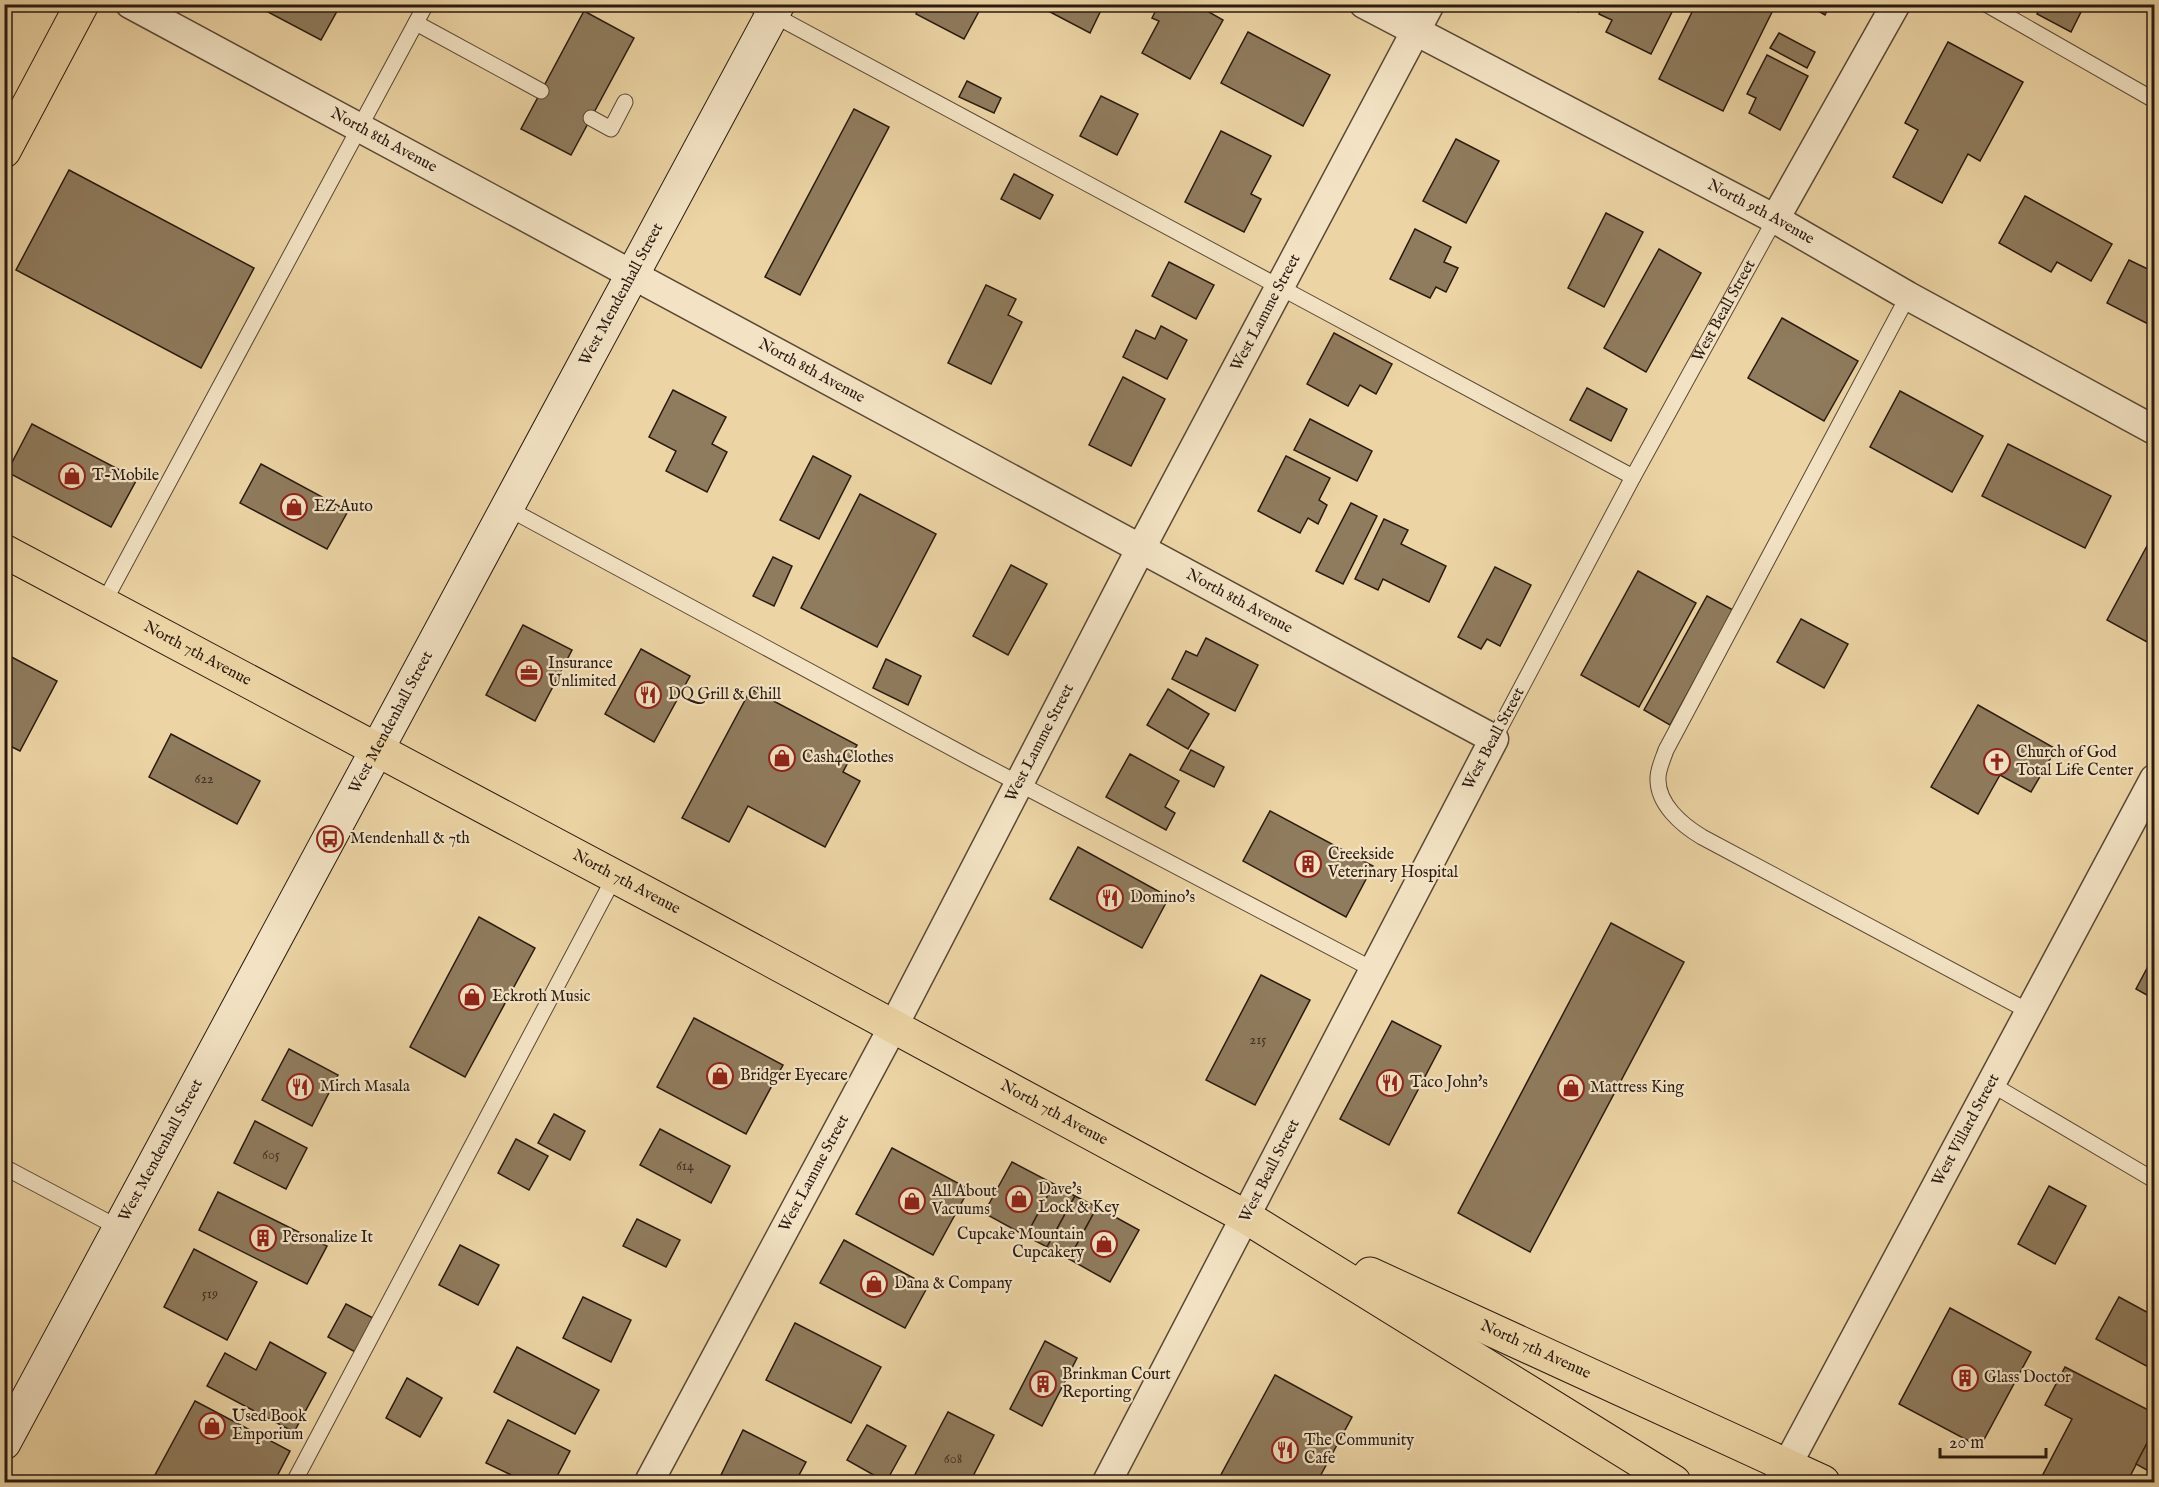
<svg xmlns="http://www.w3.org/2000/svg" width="2159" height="1487" viewBox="0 0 2159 1487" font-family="'IM FELL English',serif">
<rect width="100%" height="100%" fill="#ecd4a4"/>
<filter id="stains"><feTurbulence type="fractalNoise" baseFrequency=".00333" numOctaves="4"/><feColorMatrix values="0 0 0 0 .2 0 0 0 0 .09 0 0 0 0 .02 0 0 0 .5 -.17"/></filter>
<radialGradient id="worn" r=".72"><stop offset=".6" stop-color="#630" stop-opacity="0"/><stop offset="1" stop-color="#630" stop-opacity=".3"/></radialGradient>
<g fill="#8f7b5d" stroke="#2a1a11" stroke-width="1.5">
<polygon points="253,4 341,4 321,40"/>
<polygon points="921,4 983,4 964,39 916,14"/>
<polygon points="1035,4 1104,4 1090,33"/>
<polygon points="1159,4 1195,4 1223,20 1190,79 1142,53 1159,21 1152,18"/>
<polygon points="1564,4 1582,4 1578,12"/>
<polygon points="1603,4 1676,4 1651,54 1606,32 1612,20 1599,14"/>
<polygon points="1696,4 1776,4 1723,111 1659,79"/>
<polygon points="1806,4 1830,4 1825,15"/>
<polygon points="2042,4 2085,4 2071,32 2037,14"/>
<polygon points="584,11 634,38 571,155 521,129"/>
<polygon points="1248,32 1330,75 1303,126 1221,83"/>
<polygon points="1779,33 1815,52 1807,68 1770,48"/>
<polygon points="1948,42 2023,82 1980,161 1968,154 1942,203 1893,177 1918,130 1905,123"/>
<polygon points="1767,55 1808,76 1780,130 1749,113 1756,98 1747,94"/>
<polygon points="967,81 1001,98 994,113 959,97"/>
<polygon points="1101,96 1138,114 1117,155 1080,136"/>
<polygon points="854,109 889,127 800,295 765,277"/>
<polygon points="1221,131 1271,156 1251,194 1261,199 1244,232 1185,202"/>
<polygon points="1456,139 1499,161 1466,223 1423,201"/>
<polygon points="69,170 254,268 201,368 16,270"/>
<polygon points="1014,174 1053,195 1040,219 1001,199"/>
<polygon points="2025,196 2112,244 2091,281 2057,262 2051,272 1999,243"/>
<polygon points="1606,213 1643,232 1604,307 1568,288"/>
<polygon points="1415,229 1451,247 1444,262 1458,268 1446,292 1436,287 1430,298 1390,279"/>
<polygon points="1659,249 1701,273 1646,372 1604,348"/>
<polygon points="2129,260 2154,272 2154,327 2107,303"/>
<polygon points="1169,262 1214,285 1196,319 1152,296"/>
<polygon points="986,285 1016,299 1008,315 1022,322 991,384 948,363"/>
<polygon points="1782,318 1858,361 1824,421 1748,378"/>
<polygon points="1161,326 1187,340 1167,379 1123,357 1136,330 1155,339"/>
<polygon points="1334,333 1392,364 1376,394 1360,385 1348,406 1307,384"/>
<polygon points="1123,377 1165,399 1131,466 1089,445"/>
<polygon points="1587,388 1627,409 1611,441 1570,420"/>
<polygon points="673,390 726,417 712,444 727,452 707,492 666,471 676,451 649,437"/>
<polygon points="1900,391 1983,436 1952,492 1870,447"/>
<polygon points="1310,419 1372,451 1357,481 1294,450"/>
<polygon points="32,424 137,479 111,527 7,472"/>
<polygon points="2008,444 2111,496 2085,548 1982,496"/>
<polygon points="813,456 851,476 819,539 780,520"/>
<polygon points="1286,456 1330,478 1319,500 1327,505 1318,524 1308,518 1300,533 1258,511"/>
<polygon points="261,464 348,511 327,549 240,503"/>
<polygon points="860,494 936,534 877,647 801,608"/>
<polygon points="1351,503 1377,516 1343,584 1316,571"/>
<polygon points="1384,519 1408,530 1401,544 1446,566 1429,602 1383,579 1378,590 1355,579"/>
<polygon points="2154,533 2154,627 2147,642 2107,620"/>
<polygon points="773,557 792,566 774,606 753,596"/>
<polygon points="1011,565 1047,584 1008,655 973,636"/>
<polygon points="1495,567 1531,585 1500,646 1487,639 1481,649 1458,637"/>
<polygon points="1638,571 1696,603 1639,707 1581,675"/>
<polygon points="1707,596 1733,610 1670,725 1644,710"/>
<polygon points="1801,619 1848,644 1824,688 1777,662"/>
<polygon points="523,625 572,650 535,721 486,695"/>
<polygon points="1206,638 1258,665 1235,711 1172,679 1186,651 1197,656"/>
<polygon points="641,649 690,676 654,742 605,714"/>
<polygon points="4,653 57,681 20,751 4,743"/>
<polygon points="886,659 921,676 908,705 873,688"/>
<polygon points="751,689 857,745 843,772 860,781 825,847 748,806 729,842 682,818"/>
<polygon points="1168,689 1209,714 1188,749 1147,725"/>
<polygon points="1978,705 2056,749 2031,792 2000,775 1978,814 1931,787"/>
<polygon points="171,734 260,781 237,824 149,777"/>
<polygon points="1191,750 1224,767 1214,787 1180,770"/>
<polygon points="1130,754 1179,781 1165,807 1175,813 1166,830 1106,797"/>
<polygon points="1270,811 1373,866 1346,917 1243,861"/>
<polygon points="1078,847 1169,897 1142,948 1050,899"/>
<polygon points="479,917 535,948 465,1077 410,1047"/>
<polygon points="1611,923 1684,962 1530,1252 1458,1213"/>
<polygon points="2154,955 2154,999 2136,989"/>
<polygon points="1261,975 1310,1000 1255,1105 1206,1080"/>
<polygon points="694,1018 783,1065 746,1134 657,1087"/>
<polygon points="1392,1021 1441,1046 1389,1145 1340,1119"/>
<polygon points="289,1049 338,1075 312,1126 262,1100"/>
<polygon points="554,1114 585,1131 570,1160 538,1143"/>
<polygon points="255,1121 307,1148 286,1189 234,1163"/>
<polygon points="660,1129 730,1166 711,1203 640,1165"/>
<polygon points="516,1139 548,1156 529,1190 498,1173"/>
<polygon points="892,1148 969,1189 933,1255 856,1214"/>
<polygon points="1012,1162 1054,1184 1026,1236 984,1213"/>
<polygon points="1054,1184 1075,1196 1047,1247 1026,1236"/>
<polygon points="2049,1186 2086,1206 2055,1264 2018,1244"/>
<polygon points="218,1192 327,1246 307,1284 199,1230"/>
<polygon points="1075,1196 1097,1207 1069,1259 1047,1247"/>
<polygon points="1097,1207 1139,1230 1110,1282 1069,1259"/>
<polygon points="637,1219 680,1240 666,1267 623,1246"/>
<polygon points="844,1240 928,1286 905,1328 820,1283"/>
<polygon points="460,1245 499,1265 478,1305 439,1285"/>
<polygon points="194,1249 257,1282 227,1340 164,1307"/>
<polygon points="583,1297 631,1320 611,1362 563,1338"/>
<polygon points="2119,1297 2154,1316 2154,1370 2096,1339"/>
<polygon points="346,1304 375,1319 357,1353 328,1337"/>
<polygon points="1950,1308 2031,1352 1980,1447 1899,1404"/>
<polygon points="795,1323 881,1367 851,1423 766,1380"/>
<polygon points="1045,1341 1077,1358 1042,1426 1010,1409"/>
<polygon points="270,1342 326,1373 294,1432 207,1386 225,1353 256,1370"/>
<polygon points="517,1347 599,1390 575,1434 494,1392"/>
<polygon points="2065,1367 2154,1413 2154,1430 2127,1482 2039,1482 2072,1419 2045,1405"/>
<polygon points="1275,1375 1352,1417 1317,1482 1217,1482"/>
<polygon points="407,1378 442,1398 420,1437 386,1418"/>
<polygon points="195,1401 290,1451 274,1482 170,1482 155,1475"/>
<polygon points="948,1412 994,1435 970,1482 911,1482"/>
<polygon points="508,1420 570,1451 554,1482 526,1482 486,1463"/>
<polygon points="867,1425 906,1446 886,1482 847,1460"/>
<polygon points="743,1430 806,1462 797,1479 804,1482 736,1482 721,1475"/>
<polygon points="2154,1430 2154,1474 2136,1464"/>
</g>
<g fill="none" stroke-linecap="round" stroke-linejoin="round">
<defs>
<g id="lane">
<polyline points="753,4 1633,477"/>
<polyline points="1986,4 2154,100"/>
<polyline points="416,23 541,91"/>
<polyline points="591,118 611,129 625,102"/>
<path d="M1908,296l-242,454c-3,9 -8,19 -8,28 -1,26 24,47 44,59l328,175"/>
<polyline points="509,509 974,760 1374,970"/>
<polyline points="103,604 426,4"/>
<path id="s1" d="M1494,739l139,-262 142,-258"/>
<polyline points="1991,1084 2154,1180"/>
<polyline points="4,1167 119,1228"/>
<polyline points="294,1482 615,876"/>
</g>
<g id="street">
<path id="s2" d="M130,4l1364,735 -387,743"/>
<path id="s3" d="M1364,4l411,215 133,77 246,134"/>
<polyline points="1775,219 1896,4"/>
<path id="s4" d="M649,1482l245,-457 247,-477 289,-544"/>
<path id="s5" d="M1778,1482l376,-703"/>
</g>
<g id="secondary">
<path id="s6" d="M4,1443l774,-1439"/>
</g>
<g id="primary">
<path id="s7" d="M4,551l687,366 555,300 428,265"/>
<path id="s8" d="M1370,1274l453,208"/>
</g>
<polyline id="highway" points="4,151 82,4"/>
</defs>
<use href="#lane" stroke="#5a4836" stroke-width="17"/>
<use href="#street" stroke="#5a4836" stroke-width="31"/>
<use href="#secondary" stroke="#2a1a11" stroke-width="35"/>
<use href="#primary" stroke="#2a1a11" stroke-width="35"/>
<use href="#highway" stroke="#2a1a11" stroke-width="35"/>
<use href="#lane" stroke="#f3e3c4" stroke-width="15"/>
<use href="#street" stroke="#f3e3c4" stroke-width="28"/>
<use href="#secondary" stroke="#f3e3c4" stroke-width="33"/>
<use href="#primary" stroke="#ecd4a4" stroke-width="33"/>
<use href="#highway" stroke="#ecd4a4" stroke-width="33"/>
</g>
<defs>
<symbol id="shop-ring" viewBox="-11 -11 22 22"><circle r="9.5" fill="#f3e3c4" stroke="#8f2418" stroke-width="1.5"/><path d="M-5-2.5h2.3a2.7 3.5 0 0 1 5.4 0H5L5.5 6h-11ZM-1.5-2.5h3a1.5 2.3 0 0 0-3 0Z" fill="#8f2418"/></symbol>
<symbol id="office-ring" viewBox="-11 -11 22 22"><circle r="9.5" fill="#f3e3c4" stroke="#8f2418" stroke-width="1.5"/><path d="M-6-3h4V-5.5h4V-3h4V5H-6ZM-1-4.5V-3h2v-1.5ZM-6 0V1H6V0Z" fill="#8f2418"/></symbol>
<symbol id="restaurant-ring" viewBox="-11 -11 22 22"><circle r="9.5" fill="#f3e3c4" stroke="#8f2418" stroke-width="1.5"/><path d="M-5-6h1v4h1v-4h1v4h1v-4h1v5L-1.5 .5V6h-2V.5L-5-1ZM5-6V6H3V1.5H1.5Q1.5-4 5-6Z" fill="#8f2418"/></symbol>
<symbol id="church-ring" viewBox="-11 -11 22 22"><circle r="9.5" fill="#f3e3c4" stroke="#8f2418" stroke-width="1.5"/><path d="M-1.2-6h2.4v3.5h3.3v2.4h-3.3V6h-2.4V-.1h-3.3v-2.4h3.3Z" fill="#8f2418"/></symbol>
<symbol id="bus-ring" viewBox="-11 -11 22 22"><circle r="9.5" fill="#f3e3c4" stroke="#8f2418" stroke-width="1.5"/><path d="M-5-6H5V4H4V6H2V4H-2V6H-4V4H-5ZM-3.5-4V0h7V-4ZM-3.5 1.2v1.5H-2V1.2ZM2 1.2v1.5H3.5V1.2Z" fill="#8f2418"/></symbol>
<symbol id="building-ring" viewBox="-11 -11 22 22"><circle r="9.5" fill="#f3e3c4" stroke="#8f2418" stroke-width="1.5"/><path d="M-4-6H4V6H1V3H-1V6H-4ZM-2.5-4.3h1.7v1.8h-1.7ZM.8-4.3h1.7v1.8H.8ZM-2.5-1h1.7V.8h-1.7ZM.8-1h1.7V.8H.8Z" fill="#8f2418"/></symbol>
</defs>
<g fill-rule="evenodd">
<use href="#shop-ring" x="57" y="461" width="30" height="30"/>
<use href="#shop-ring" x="279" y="492" width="30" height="30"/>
<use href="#office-ring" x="514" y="658" width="30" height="30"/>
<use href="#restaurant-ring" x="633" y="680" width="30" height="30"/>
<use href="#shop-ring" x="767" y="743" width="30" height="30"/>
<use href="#church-ring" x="1982" y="747" width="30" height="30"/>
<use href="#bus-ring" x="315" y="824" width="30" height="30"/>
<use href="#building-ring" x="1293" y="849" width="30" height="30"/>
<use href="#restaurant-ring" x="1095" y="883" width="30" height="30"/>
<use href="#shop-ring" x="457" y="982" width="30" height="30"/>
<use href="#shop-ring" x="705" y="1061" width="30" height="30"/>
<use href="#restaurant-ring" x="1375" y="1068" width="30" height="30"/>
<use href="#restaurant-ring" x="285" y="1072" width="30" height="30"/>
<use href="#shop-ring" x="1556" y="1073" width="30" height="30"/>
<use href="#shop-ring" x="1004" y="1184" width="30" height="30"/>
<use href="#shop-ring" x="897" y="1186" width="30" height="30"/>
<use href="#building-ring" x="248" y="1223" width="30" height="30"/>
<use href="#shop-ring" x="1089" y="1229" width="30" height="30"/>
<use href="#shop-ring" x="859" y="1269" width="30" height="30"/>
<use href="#building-ring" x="1950" y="1363" width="30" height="30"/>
<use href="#building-ring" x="1028" y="1369" width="30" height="30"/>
<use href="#shop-ring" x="197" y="1411" width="30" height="30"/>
<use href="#restaurant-ring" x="1270" y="1435" width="30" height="30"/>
</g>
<g text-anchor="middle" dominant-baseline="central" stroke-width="4.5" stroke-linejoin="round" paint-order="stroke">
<g font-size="14" fill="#433224">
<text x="204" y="779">622</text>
<text x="1258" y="1040">215</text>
<text x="271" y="1155">605</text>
<text x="685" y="1166">614</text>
<text x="210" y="1294">519</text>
<text x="953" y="1459">608</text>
</g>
<g font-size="16" fill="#2a1a11" stroke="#f3e3c4">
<text stroke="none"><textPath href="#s2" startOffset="288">North 8th Avenue</textPath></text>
<text stroke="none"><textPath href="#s3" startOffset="448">North 9th Avenue</textPath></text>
<text stroke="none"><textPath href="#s6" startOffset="1304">West Mendenhall Street</textPath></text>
<text stroke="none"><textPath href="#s1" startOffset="486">West Beall Street</textPath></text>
<text stroke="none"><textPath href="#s4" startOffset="1322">West Lamme Street</textPath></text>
<text stroke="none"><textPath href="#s2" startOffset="774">North 8th Avenue</textPath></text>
<text stroke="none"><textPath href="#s2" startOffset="1260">North 8th Avenue</textPath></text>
<text stroke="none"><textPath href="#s7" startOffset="219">North 7th Avenue</textPath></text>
<text stroke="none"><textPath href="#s6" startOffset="818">West Mendenhall Street</textPath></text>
<text transform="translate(1494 739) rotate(-62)">West Beall Street</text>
<text stroke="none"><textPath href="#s4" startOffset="836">West Lamme Street</textPath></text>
<text stroke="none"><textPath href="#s7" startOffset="705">North 7th Avenue</textPath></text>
<text stroke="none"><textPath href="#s7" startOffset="1191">North 7th Avenue</textPath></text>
<text stroke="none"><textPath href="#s5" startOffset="399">West Villard Street</textPath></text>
<text stroke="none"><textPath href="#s6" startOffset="332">West Mendenhall Street</textPath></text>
<text transform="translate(1270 1171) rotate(-63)">West Beall Street</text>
<text stroke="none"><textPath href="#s4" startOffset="350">West Lamme Street</textPath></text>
<text stroke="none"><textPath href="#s8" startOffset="182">North 7th Avenue</textPath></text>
</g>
<g font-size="16" fill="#2a1a11" stroke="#f3e3c4" text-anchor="start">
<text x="92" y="476">T-Mobile</text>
<text x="314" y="507">EZ Auto</text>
<text x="548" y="664">Insurance<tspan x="548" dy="18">Unlimited</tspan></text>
<text x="668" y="695">DQ Grill &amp; Chill</text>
<text x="2016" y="753">Church of God<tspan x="2016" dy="18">Total Life Center</tspan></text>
<text x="802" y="758">Cash4Clothes</text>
<text x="350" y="839">Mendenhall &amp; 7th</text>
<text x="1328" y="855">Creekside<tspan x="1328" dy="18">Veterinary Hospital</tspan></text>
<text x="1130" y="898">Domino's</text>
<text x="492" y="997">Eckroth Music</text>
<text x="740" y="1076">Bridger Eyecare</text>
<text x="1410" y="1083">Taco John's</text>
<text x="320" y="1087">Mirch Masala</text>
<text x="1590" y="1088">Mattress King</text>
<text x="1038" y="1190">Dave's<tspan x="1038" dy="18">Lock &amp; Key</tspan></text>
<text x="932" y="1192">All About<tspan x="932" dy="18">Vacuums</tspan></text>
<text x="1084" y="1235" text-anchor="end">Cupcake Mountain<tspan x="1084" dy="18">Cupcakery</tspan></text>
<text x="282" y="1238">Personalize It</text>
<text x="894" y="1284">Dana &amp; Company</text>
<text x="1062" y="1375">Brinkman Court<tspan x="1062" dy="18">Reporting</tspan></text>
<text x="1984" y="1378">Glass Doctor</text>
<text x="232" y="1417">Used Book<tspan x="232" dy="18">Emporium</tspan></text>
<text x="1304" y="1441">The Community<tspan x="1304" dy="18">Cafe</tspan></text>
</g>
</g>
<rect width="2159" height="1487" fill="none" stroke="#ecd4a4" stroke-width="24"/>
<rect x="6" y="6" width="2147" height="1475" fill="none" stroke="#2a1a11" stroke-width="3"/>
<rect x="12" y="12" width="2135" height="1463" fill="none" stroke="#2a1a11" stroke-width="1.5"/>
<path d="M1940 1448v9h106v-9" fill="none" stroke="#2a1a11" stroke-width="3"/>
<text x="1949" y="1448" font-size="18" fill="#2a1a11" stroke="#f3e3c4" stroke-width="4.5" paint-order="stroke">20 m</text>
<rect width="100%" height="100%" filter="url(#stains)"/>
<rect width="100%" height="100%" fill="url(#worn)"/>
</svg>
